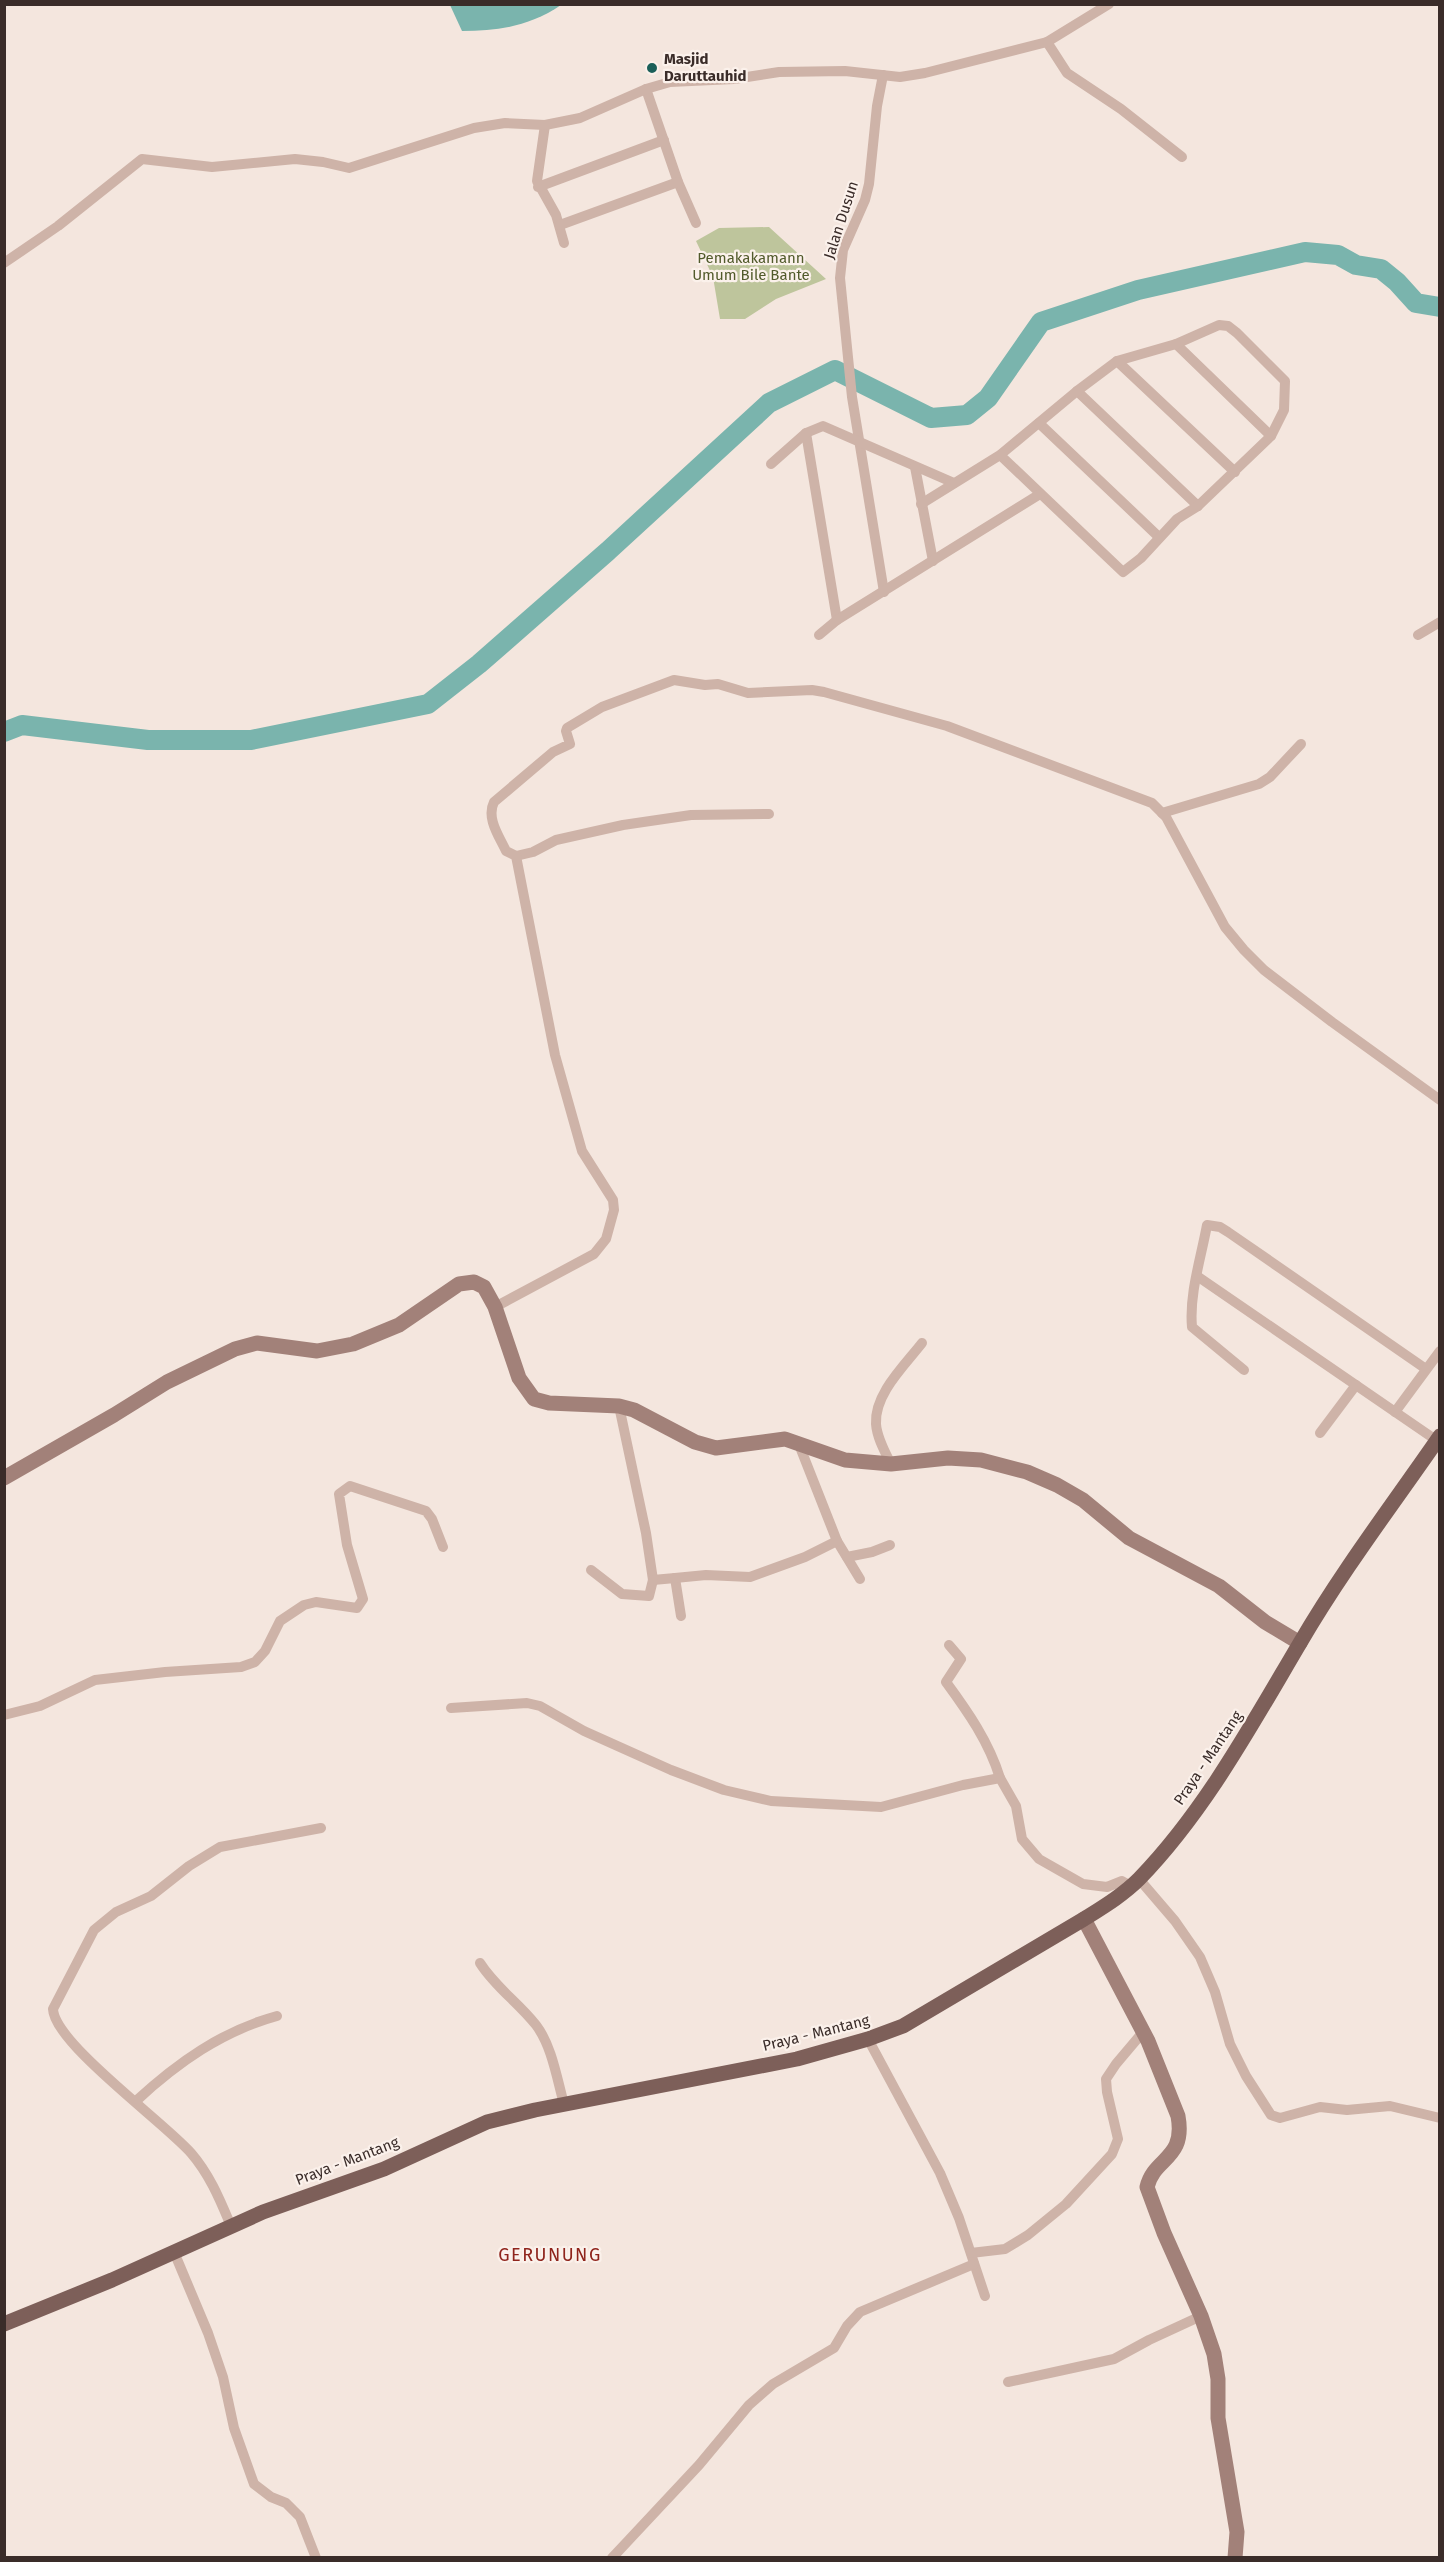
<svg xmlns="http://www.w3.org/2000/svg" width="1444" height="2562" viewBox="0 0 1444 2562" font-family="'Fira Sans',sans-serif">
<rect width="100%" height="100%" fill="#f4e6de"/>
<polygon fill="#bec59c" points="769,227 826,279 776,299 745,319 720,319 713,277 696,241 719,228"/>
<path fill="#7ab4ad" d="M450,5h111c-31,21 -62,26 -99,26z"/>
<g fill="none" stroke-linecap="round" stroke-linejoin="round">
<polyline stroke="#7ab4ad" stroke-width="20" points="4,732 22,725 148,740 251,740 428,704 479,664 608,551 769,403 835,370 931,418 967,415 988,398 1041,322 1138,290 1305,252 1338,255 1356,265 1381,269 1397,282 1416,303 1440,307"/>
<g stroke="#ceb3a8" stroke-width="10">
<polyline points="1047,42 1067,73 1121,109 1182,157"/>
<polyline points="883,75 877,106 869,184 865,200 843,250 840,278 852,397 884,592"/>
<polyline points="646,89 678,182 696,223"/>
<polyline points="545,125 537,181 556,215 564,243"/>
<polyline points="538,187 664,140"/>
<polyline points="560,225 678,182"/>
<polyline points="4,263 58,226 142,159 212,167 295,159 323,162 349,168 474,128 505,123 545,125 580,118 646,89 670,82 734,79 779,72 845,71 900,77 925,73 1047,42 1109,4"/>
<polyline points="1176,344 1271,436"/>
<polyline points="1117,361 1235,472"/>
<polyline points="1077,391 1198,506"/>
<polyline points="1039,423 1159,537"/>
<polyline points="806,433 837,620"/>
<polyline points="771,464 806,433 823,426 954,483"/>
<polyline points="915,467 933,561"/>
<polyline points="921,504 1000,455 1077,391 1117,361 1176,344 1219,325 1228,326 1237,333 1285,381 1284,410 1271,436 1198,506 1177,519 1141,558 1123,572 1000,455"/>
<polyline points="819,635 837,620 1040,494"/>
<polyline points="1418,635 1440,622"/>
<polyline points="1162,813 1259,784 1270,777 1301,744"/>
<polyline points="516,856 533,852 556,840 623,825 691,815 769,814"/>
<polyline points="1197,1276 1436,1440"/>
<path d="M495,1307l99,-53 12,-15 8,-29 -1,-10 -31,-49 -27,-96 -39,-199 -10,-5c-7,-15 -20,-33 -12,-49l59,-50 17,-8 -4,-13 1,-3 35,-21 72,-27 31,5 13,-1 30,9 64,-3 12,2 123,34 205,77 14,14 59,110 19,23 20,20 68,52 108,78"/>
<path d="M1244,1370l-52,-43c-3,-33 9,-69 15,-102l13,2 8,5 198,137"/>
<polyline points="619,1406 646,1533 653,1580 675,1578 681,1616"/>
<polyline points="1395,1412 1440,1351"/>
<polyline points="1320,1433 1356,1385"/>
<polyline points="798,1442 837,1541 860,1579"/>
<path d="M891,1464c-6,-12 -14,-26 -15,-40 -2,-30 29,-59 46,-81"/>
<polyline points="847,1557 872,1552 890,1545"/>
<polyline points="591,1570 622,1594 649,1596 653,1580"/>
<polyline points="675,1578 706,1575 750,1577 805,1557 837,1541"/>
<path d="M949,1645l12,14 -15,23c22,30 43,60 54,96"/>
<polyline points="451,1708 527,1703 540,1706 584,1731 671,1770 724,1790 771,1801 881,1807 963,1785 1000,1778 1016,1806 1022,1839 1039,1859 1083,1884 1107,1887 1122,1881 1131,1886"/>
<polyline points="4,1715 40,1706 95,1680 165,1672 241,1667 255,1662 265,1651 280,1621 304,1605 316,1602 357,1608 363,1599 347,1545 339,1494 350,1486 426,1511 432,1519 443,1547"/>
<polyline points="1139,1879 1175,1921 1200,1957 1215,1992 1230,2044 1246,2076 1271,2115 1280,2118 1320,2107 1347,2110 1390,2106 1440,2118"/>
<path d="M480,1963c16,25 38,39 56,62 16,21 21,54 28,79"/>
<polyline points="868,2039 940,2173 959,2218 985,2296"/>
<path d="M136,2101c41,-38 86,-70 141,-85"/>
<path d="M231,2226c-11,-26 -21,-51 -40,-73 -26,-30 -137,-110 -138,-144l41,-79 22,-18 35,-16 38,-30 31,-19 101,-19"/>
<polyline points="174,2252 208,2333 223,2377 234,2428 254,2484 271,2497 286,2503 300,2517 316,2558"/>
<polyline points="971,2253 1005,2249 1028,2235 1066,2204 1112,2154 1118,2139 1107,2092 1106,2079 1116,2064 1143,2032"/>
<polyline points="1008,2382 1114,2359 1149,2340 1201,2316"/>
<polyline points="612,2558 699,2465 749,2405 773,2384 834,2348 847,2326 860,2312 974,2264"/>
</g>
<g stroke="#a28179" stroke-width="15">
<polyline points="4,1478 114,1415 167,1382 235,1349 257,1343 317,1351 353,1344 399,1325 459,1284 474,1282 484,1287 495,1307 519,1378 534,1399 549,1403 619,1406 634,1410 695,1442 716,1448 785,1439 845,1460 891,1464 948,1458 981,1460 1027,1472 1057,1485 1083,1500 1129,1538 1219,1586 1265,1622 1300,1643"/>
<path d="M1084,1919l64,122 30,75c8,44 -24,41 -31,71l17,46 37,83 13,38 4,25v39l19,114 -2,26"/>
</g>
<path stroke="#7d5f59" stroke-width="15" d="M4,2324l108,-44 151,-68 121,-43 103,-47 48,-12 262,-51 71,-20 35,-13 181,-107c19,-12 39,-24 55,-40 66,-68 113,-155 161,-236 42,-72 93,-139 140,-207"/>
</g>
<circle fill="#1b5f59" stroke="#fbf1eb" stroke-width="2" cx="652" cy="68" r="6"/>
<g text-anchor="middle" dominant-baseline="central" stroke-width="4.5" stroke-linejoin="round" paint-order="stroke">
<g font-size="15" font-weight="bold" fill="#3a2c29" stroke="#fbf1eb" text-anchor="start">
<text x="664" y="59">Masjid<tspan x="664" dy="17">Daruttauhid</tspan></text>
</g>
<g font-size="15" fill="#3a2c29" stroke="#fbf1eb">
<text transform="translate(841 220) rotate(-72)">Jalan Dusun</text>
<text transform="translate(1208 1758) rotate(-56)">Praya - Mantang</text>
<text transform="translate(816 2033) rotate(-14)">Praya - Mantang</text>
<text transform="translate(347 2161) rotate(-21)">Praya - Mantang</text>
</g>
<g font-size="15" fill="#515a2b" stroke="#fbf1eb">
<text x="751" y="258">Pemakakamann<tspan x="751" dy="17">Umum Bile Bante</tspan></text>
</g>
<g font-size="18" letter-spacing="1.5" fill="#8f241c" stroke="#fbf1eb">
<text x="550" y="2255">GERUNUNG</text>
</g>
</g>
<rect width="1444" height="2562" fill="none" stroke="#3a2c29" stroke-width="12"/>
</svg>
